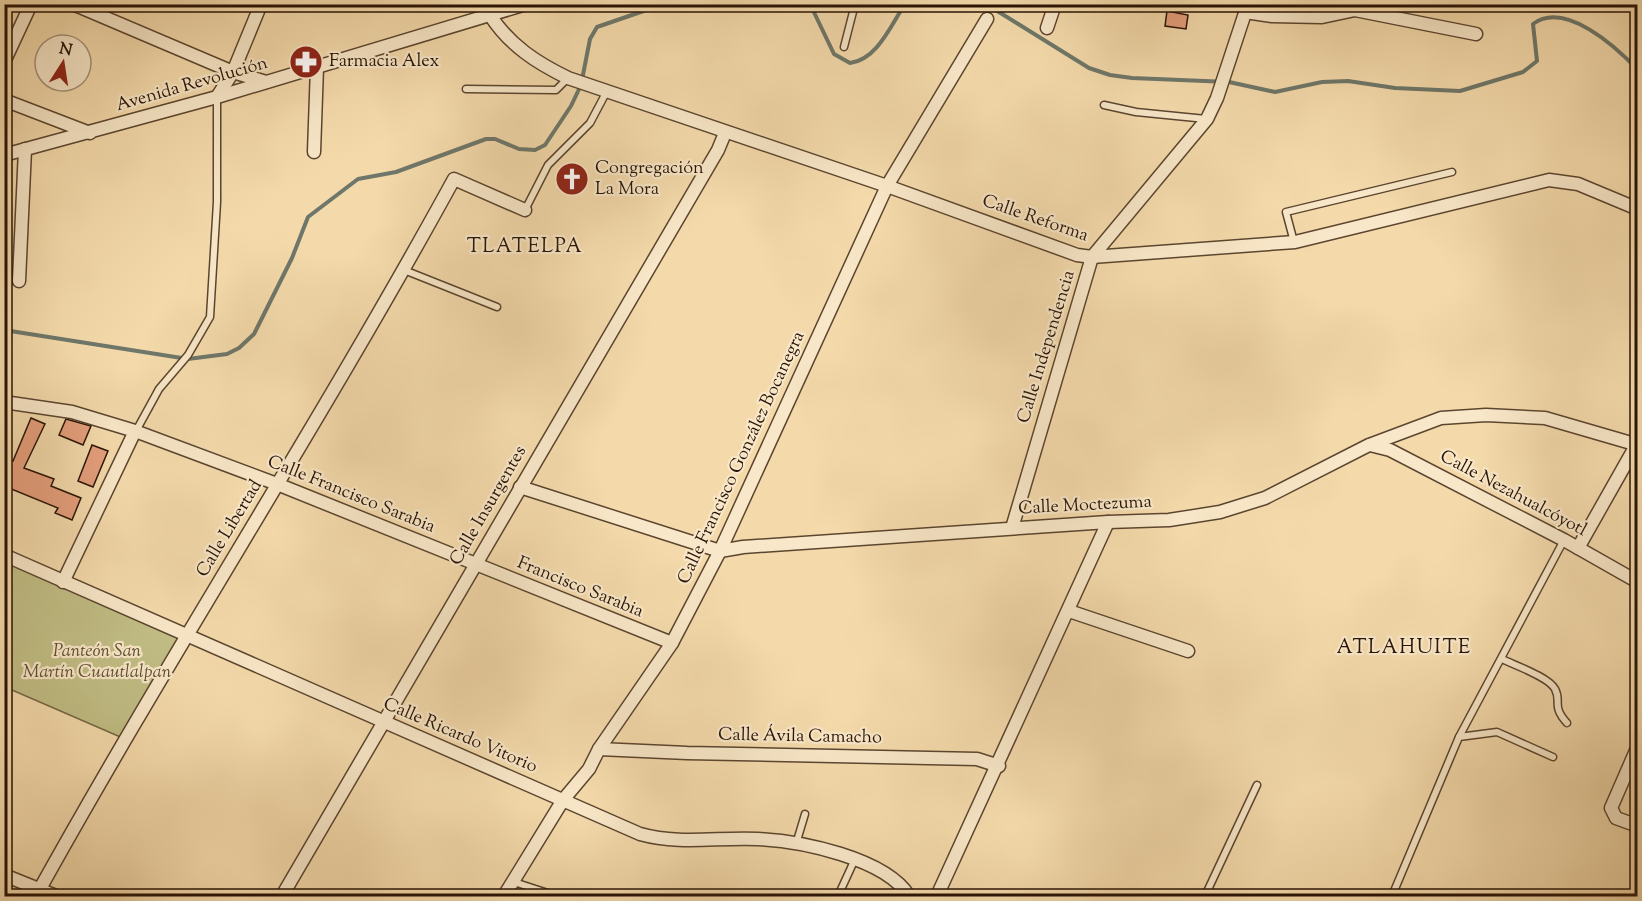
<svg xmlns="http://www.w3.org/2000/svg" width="1642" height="901" viewBox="0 0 1642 901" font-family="'Sorts Mill Goudy',serif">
<rect width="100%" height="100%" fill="#f4daab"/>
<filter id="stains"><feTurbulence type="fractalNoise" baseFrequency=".00333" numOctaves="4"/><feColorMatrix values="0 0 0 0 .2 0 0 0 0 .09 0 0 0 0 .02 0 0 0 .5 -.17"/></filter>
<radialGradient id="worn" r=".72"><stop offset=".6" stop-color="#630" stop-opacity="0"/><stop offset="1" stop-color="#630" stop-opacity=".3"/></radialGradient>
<polygon fill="#c1be85" stroke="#746846" stroke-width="1.5" points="4,558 186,634 125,739 5,687"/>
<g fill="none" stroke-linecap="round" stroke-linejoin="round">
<g stroke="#6e776a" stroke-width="4">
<path d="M810,4l24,50 16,9c27,-3 41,-38 55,-59"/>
<path d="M986,4l103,64 21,7 22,3 97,4 46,10 47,-10 26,-1 47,7 65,3 63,-19 14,-11 -4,-37c32,-24 83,23 105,46"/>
<polyline points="4,330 188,359 227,354 239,348 254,334 292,258 308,217 358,179 396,172 486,139 495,139 519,149 535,150 545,145 571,106 581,85 590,39 597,27 664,4"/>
</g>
</g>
<g fill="#e59f7c" stroke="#281306" stroke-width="1.5">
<polygon points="1167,11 1188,15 1186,29 1165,26"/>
<polygon points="31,418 45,424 24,468 54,479 51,486 81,498 72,520 55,513 58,508 4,486 4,464 7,458 13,461"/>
<polygon points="66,419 91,426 83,445 59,435"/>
<polygon points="92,445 108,451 93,487 78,481"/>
</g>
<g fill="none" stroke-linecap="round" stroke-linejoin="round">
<defs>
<g id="lane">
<polyline points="844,47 855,4"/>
<polyline points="466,89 556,90 568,78"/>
<polyline points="1104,105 1136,112 1206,119"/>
<polyline points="525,210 548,165 590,123 607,91"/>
<polyline points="1294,242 1286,212 1452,172"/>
<polyline points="404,270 497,307"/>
<polyline points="136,431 159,389 188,355 210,317 217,202 217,97"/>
<path d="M1502,659c12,6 47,18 53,30 7,13 -4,16 12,34"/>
<polyline points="1459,737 1564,540"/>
<polyline points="796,844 805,814"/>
<polyline points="514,882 557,896"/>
<polyline points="838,896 855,859"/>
<polyline points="1205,896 1257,785"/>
<polyline points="1392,896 1459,737 1497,732 1553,757"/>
</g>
<g id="street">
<polyline points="73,4 233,72 266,82"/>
<polyline points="1245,12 1272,16 1322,17 1355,10 1476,34"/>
<path d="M490,15c19,30 47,48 78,63l319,108 190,69 15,2 203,-15 254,-62 29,4 60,25"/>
<polyline points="1047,28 1055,4"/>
<polyline points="4,62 31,4"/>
<polyline points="217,97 233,72 261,4"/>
<polyline points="4,100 90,133"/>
<polyline points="314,152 317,67"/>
<polyline points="4,155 217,97 526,4"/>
<polyline points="19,281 25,149"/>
<polyline points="4,402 72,412 135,431 277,484 672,643"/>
<polyline points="1370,445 1390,450 1564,540 1638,582"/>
<polyline points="520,487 720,551 743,547 1108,522 1169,520 1220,512 1265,498 1369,445 1441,418 1486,415 1545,418 1638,445"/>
<polyline points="1012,528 1092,257 1207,119 1217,98 1248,4"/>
<polyline points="1578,548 1638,442"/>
<path d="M4,555l636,279c40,11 77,3 118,5 43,2 127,19 151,57"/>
<polyline points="63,582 135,431"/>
<polyline points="1069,611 1188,651"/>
<polyline points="1638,746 1611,808 1616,818 1638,826"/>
<polyline points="599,749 687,753 977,759 999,766"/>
<polyline points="4,875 56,896"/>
<path d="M36,896c134,-242 285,-474 418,-717l71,31"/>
<polyline points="282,896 718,150 725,133"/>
<polyline points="504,896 563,800 589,769 599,749 672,643 720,551 887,186 987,19"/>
<polyline points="937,896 1108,522"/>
</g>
</defs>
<use href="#lane" stroke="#5b452f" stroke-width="9"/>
<use href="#street" stroke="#5b452f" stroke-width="15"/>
<use href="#lane" stroke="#f8e7c8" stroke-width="6"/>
<use href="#street" stroke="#f8e7c8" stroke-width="12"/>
</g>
<defs>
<symbol id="pharmacy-disc" viewBox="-11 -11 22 22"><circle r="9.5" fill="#8f2418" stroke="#f8e7c8"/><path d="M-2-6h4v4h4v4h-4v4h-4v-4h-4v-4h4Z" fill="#fff"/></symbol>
<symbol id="church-disc" viewBox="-11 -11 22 22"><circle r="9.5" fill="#8f2418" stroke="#f8e7c8"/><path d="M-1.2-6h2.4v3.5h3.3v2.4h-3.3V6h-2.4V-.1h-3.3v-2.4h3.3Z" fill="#fff"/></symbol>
</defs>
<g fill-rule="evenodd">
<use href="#pharmacy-disc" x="287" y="43" width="38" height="38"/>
<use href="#church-disc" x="553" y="160" width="38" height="38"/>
</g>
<g text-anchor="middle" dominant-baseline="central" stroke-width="4.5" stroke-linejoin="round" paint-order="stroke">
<g font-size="18" fill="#281306" stroke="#f8e7c8" text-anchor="start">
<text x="329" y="62">Farmacia Alex</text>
<text x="595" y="169">Congregación<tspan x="595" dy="21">La Mora</tspan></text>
</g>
<g font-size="18" fill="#281306" stroke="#f8e7c8">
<text transform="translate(192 85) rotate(-16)">Avenida Revolución</text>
<text transform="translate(1035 219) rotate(19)">Calle Reforma</text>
<text transform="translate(1047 347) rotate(-73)">Calle Independencia</text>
<text transform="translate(742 458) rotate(-65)">Calle Francisco González Bocanegra</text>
<text transform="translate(1513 494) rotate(28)">Calle Nezahualcóyotl</text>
<text transform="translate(351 495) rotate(22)">Calle Francisco Sarabia</text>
<text transform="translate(489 506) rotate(-60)">Calle Insurgentes</text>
<text transform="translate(1085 506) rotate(-3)">Calle Moctezuma</text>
<text transform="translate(230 529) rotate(-59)">Calle Libertad</text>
<text transform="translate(580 588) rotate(22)">Francisco Sarabia</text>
<text transform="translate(460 736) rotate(23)">Calle Ricardo Vitorio</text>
<text transform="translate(800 737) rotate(1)">Calle Ávila Camacho</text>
</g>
<g font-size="18" font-style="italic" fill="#5e4f32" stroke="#f8e7c8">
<text x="97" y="652">Panteón San<tspan x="97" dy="21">Martín Cuautlalpan</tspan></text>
</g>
<g font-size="20" letter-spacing="1.5" fill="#281306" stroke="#f8e7c8">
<text x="525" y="247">TLATELPA</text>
<text x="1404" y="648">ATLAHUITE</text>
</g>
</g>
<rect width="1642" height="901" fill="none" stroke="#f4daab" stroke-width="24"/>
<rect x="6" y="6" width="1630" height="889" fill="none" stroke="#281306" stroke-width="3"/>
<rect x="12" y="12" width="1618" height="877" fill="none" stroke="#281306" stroke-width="1.5"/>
<g transform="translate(63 63) rotate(12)"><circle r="28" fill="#f8e7c8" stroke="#a5927a" stroke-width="1.5"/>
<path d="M0-4.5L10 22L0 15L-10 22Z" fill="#8f2418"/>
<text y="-9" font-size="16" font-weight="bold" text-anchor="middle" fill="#281306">N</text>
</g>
<rect width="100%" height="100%" filter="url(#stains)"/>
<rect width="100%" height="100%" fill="url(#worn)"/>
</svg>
